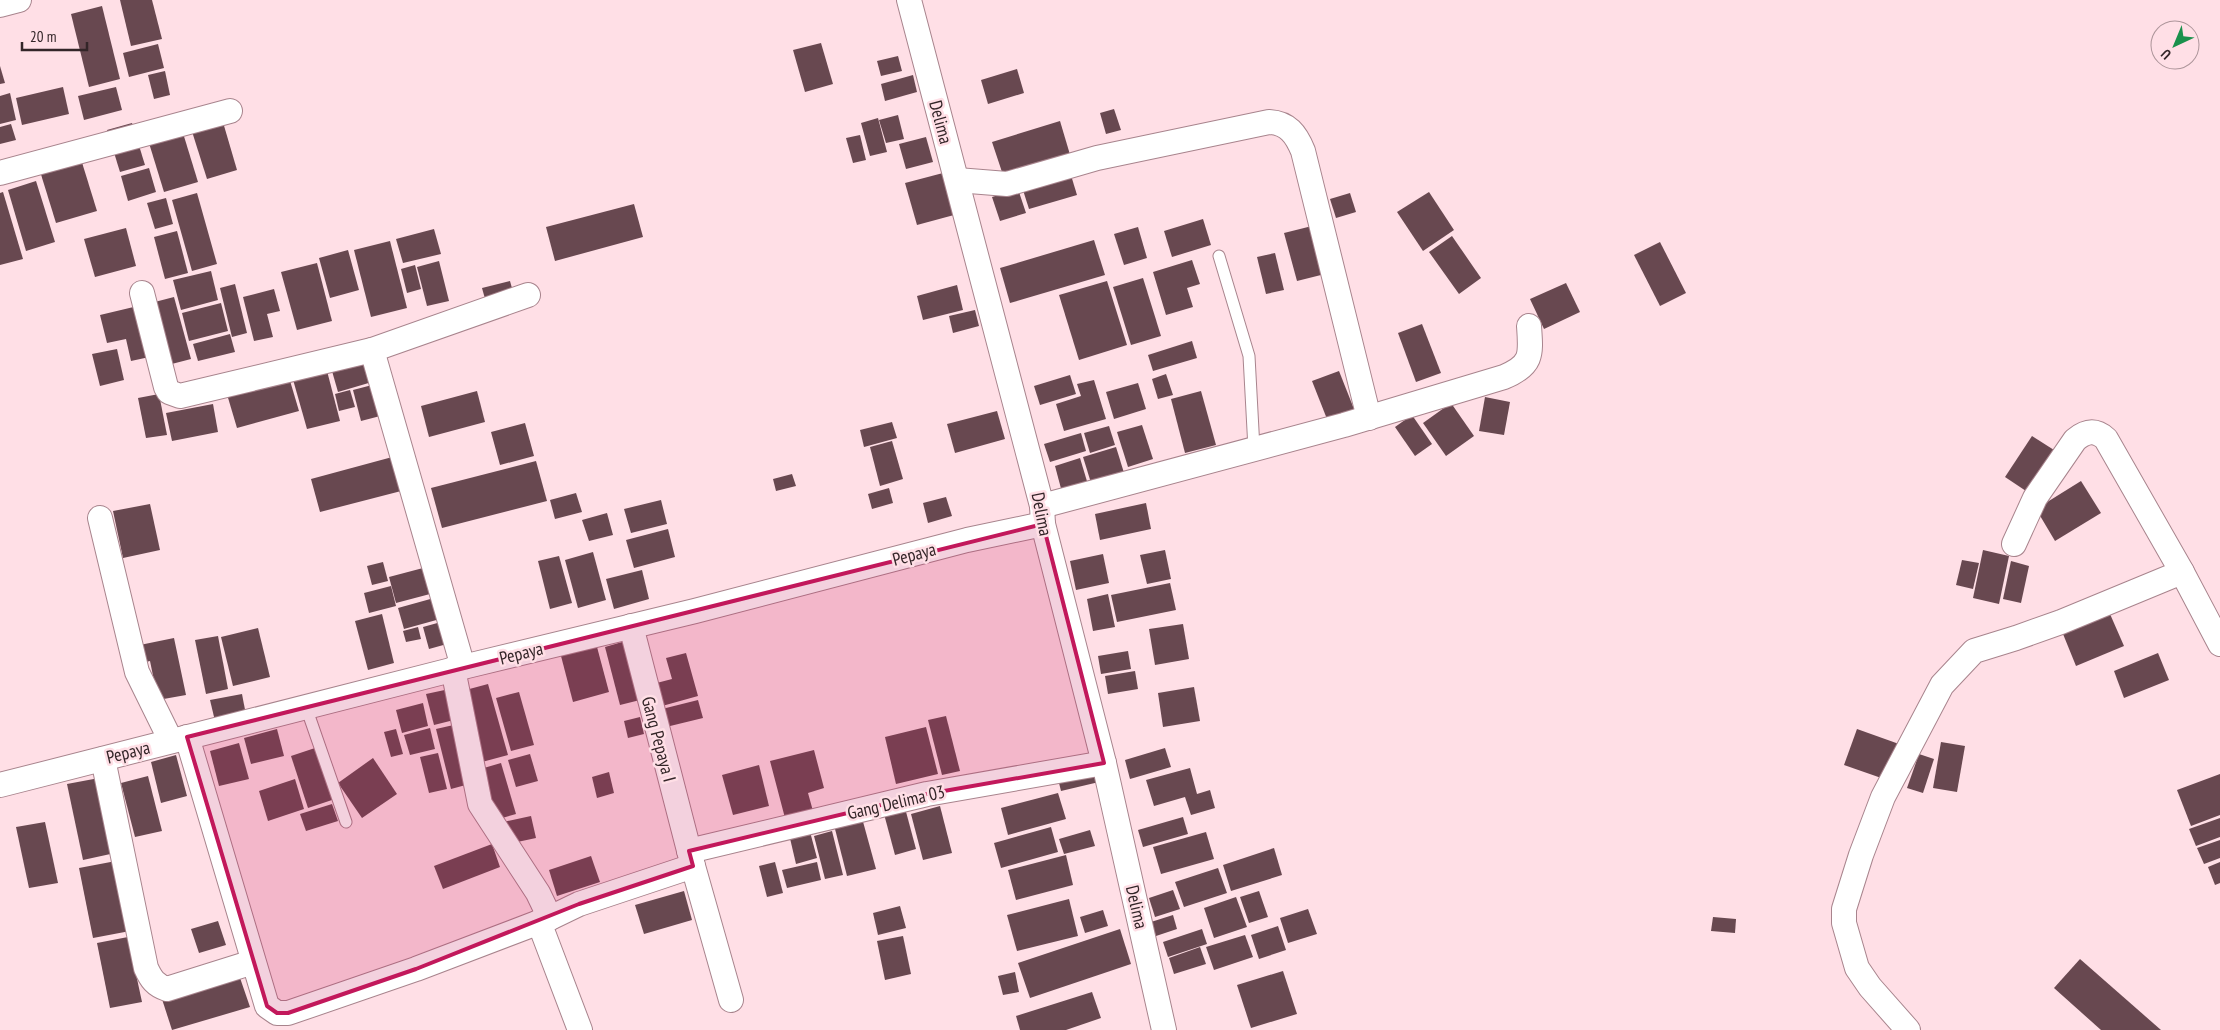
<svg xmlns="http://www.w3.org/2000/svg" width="2220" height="1030" viewBox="0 0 2220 1030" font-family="'PT Sans Narrow',sans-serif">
<rect width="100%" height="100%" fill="#ffdfe6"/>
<g fill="#684850">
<polygon points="120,0 152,0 162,39 131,46"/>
<polygon points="102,6 120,79 89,87 71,14"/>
<polygon points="821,43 833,84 805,92 793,50"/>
<polygon points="158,44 164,68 129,77 123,53"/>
<polygon points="898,56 902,71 881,76 877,61"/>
<polygon points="0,66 5,83 0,84"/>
<polygon points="1017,69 1024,93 988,104 981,80"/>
<polygon points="165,71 170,95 154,99 148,75"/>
<polygon points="913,75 917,92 885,101 881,84"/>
<polygon points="63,87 69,114 22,125 16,98"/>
<polygon points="116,87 122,110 84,120 78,96"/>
<polygon points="10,93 16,120 0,124 0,96"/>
<polygon points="1114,109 1121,130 1106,134 1100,113"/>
<polygon points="220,112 237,170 207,179 189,122"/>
<polygon points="898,115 904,139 886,143 879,120"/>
<polygon points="878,118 887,152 870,156 861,123"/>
<polygon points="179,120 198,182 164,192 145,130"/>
<polygon points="1060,121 1071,158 1004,178 992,142"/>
<polygon points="132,123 145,165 120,172 107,130"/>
<polygon points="11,124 16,140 0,144 0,127"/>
<polygon points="860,135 866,160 853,163 846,138"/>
<polygon points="926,137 933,162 906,169 899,144"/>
<polygon points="80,156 97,211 56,223 39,168"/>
<polygon points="149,168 156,192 128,201 121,176"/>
<polygon points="1070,172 1077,195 1029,209 1022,187"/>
<polygon points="943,173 954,215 917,225 905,183"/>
<polygon points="36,181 55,242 26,251 8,190"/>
<polygon points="1018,189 1026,213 1000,221 992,197"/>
<polygon points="3,192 23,259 0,265 0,193"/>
<polygon points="1429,192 1454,230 1423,251 1397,212"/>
<polygon points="197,193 217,264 192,271 172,200"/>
<polygon points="1350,193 1356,212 1336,218 1330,199"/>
<polygon points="166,198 173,224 155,229 147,203"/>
<polygon points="634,204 643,237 555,261 546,227"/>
<polygon points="1203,219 1211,245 1172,257 1164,231"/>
<polygon points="1316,225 1329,273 1297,281 1284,233"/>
<polygon points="1138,227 1147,258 1124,265 1114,234"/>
<polygon points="126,228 136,266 95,277 84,239"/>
<polygon points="434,229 441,254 403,263 396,239"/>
<polygon points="177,231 188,273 165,279 154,237"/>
<polygon points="1452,236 1481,278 1459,294 1429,252"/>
<polygon points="1094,240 1105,275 1010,303 1000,268"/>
<polygon points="390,241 407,308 371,317 354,250"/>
<polygon points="1660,242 1686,293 1660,306 1634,255"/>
<polygon points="348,250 359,290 330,298 319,258"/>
<polygon points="1275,253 1284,290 1266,294 1257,257"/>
<polygon points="1192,260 1200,284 1187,288 1193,307 1166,315 1153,272"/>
<polygon points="439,261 449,301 427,306 417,267"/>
<polygon points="317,263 332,321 297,330 281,272"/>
<polygon points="415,265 421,289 407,293 401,269"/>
<polygon points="211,271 218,300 181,310 173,280"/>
<polygon points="1143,278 1161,336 1131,345 1113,287"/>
<polygon points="510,281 515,299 487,306 482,288"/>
<polygon points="1107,281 1127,345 1079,360 1059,295"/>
<polygon points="1566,283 1580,312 1544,329 1530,299"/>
<polygon points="235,284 247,333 232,337 220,288"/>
<polygon points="957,285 963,310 923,320 917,296"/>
<polygon points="274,289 280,311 267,314 273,337 254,341 243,297"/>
<polygon points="174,297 191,359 164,366 147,304"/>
<polygon points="221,303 228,331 189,341 182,313"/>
<polygon points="142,305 154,356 131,361 126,339 107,343 100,315"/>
<polygon points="975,310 979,326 953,333 949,316"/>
<polygon points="1422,324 1441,373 1416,382 1398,333"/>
<polygon points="230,334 235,352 198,361 193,344"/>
<polygon points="1192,341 1197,358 1153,371 1148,355"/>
<polygon points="117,349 124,380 100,386 92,354"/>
<polygon points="365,355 372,382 338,392 330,364"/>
<polygon points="326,367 340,421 307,429 292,376"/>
<polygon points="1339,371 1354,409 1327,419 1312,381"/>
<polygon points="288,374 299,411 237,428 226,391"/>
<polygon points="1166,374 1173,395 1158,399 1152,379"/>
<polygon points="1070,375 1076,394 1040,405 1034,386"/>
<polygon points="1094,380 1106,419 1064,431 1056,404 1081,396 1077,384"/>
<polygon points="1138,383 1146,409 1114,419 1106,392"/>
<polygon points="376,384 384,415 361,421 353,390"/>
<polygon points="350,390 355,407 339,411 335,394"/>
<polygon points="477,391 485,422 429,437 421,406"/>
<polygon points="1201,391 1216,445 1185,453 1171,399"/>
<polygon points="159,394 167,435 146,438 138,398"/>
<polygon points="1485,397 1510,402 1504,435 1479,431"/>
<polygon points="1451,403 1474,436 1446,456 1423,423"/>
<polygon points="213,404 218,432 172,441 166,413"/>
<polygon points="997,411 1005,439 955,453 947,424"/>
<polygon points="1412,415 1432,444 1415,456 1395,427"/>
<polygon points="892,422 897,438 864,447 860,430"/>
<polygon points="525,423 534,456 500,465 491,432"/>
<polygon points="1142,425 1153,459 1128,467 1117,432"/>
<polygon points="1109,426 1115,445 1090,453 1084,433"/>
<polygon points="1081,433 1086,451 1050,462 1044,444"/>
<polygon points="2032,436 2054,450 2026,491 2005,477"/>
<polygon points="892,441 903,479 880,486 870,447"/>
<polygon points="1116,447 1125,476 1092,486 1083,457"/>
<polygon points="396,456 405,490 320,512 311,479"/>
<polygon points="1080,458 1089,488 1063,496 1055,466"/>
<polygon points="536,461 547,501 442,528 431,488"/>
<polygon points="792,474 796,486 776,491 773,479"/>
<polygon points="2081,481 2101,513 2055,541 2036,509"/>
<polygon points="889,488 893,503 872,509 868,494"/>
<polygon points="576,493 582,512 555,519 550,500"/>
<polygon points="946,497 952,516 928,523 923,503"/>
<polygon points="661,500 667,524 631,533 624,509"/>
<polygon points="1146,503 1151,529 1100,540 1095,514"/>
<polygon points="150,504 160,550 123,558 113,511"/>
<polygon points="607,513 613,535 589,541 582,520"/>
<polygon points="668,529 675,557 634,568 626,540"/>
<polygon points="1165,550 1171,579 1147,584 1140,555"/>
<polygon points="1983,550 2009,556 1999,604 1973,598"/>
<polygon points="593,552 606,600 578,608 565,560"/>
<polygon points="1103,554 1109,583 1076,590 1070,561"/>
<polygon points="559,556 572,603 550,609 538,561"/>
<polygon points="1962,560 1979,563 1973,589 1956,585"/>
<polygon points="2011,561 2029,566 2021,603 2003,599"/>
<polygon points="383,562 388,581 372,585 367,566"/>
<polygon points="423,568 430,594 396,603 389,577"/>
<polygon points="642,570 649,599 614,609 606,579"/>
<polygon points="1170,583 1176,610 1117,622 1111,595"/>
<polygon points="391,586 396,606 369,613 364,593"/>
<polygon points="1108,594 1115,627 1093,631 1087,599"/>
<polygon points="434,598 440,619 404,629 398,608"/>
<polygon points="382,614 394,663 368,670 355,621"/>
<polygon points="2110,614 2124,646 2076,666 2063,634"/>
<polygon points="441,622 447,644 429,649 423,627"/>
<polygon points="1183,624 1189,659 1155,665 1149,629"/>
<polygon points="418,627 421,639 406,642 403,631"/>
<polygon points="258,628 270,677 233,686 221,637"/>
<polygon points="218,636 228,689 206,694 195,640"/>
<polygon points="174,638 186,695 158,700 150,661 138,664 135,646"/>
<polygon points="629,640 644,699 620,705 605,647"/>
<polygon points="597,647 609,692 573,702 561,656"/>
<polygon points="1128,651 1131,669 1101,674 1098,656"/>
<polygon points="686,653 698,696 655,708 649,685 672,679 666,658"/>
<polygon points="2158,653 2169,680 2124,698 2114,671"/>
<polygon points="1135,671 1138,689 1108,694 1105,676"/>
<polygon points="488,684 508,755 482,762 462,691"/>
<polygon points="1194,687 1200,721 1163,727 1158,693"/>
<polygon points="454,688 462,718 434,725 426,694"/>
<polygon points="519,692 534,745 511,751 496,698"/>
<polygon points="242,694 246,715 215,721 210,700"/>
<polygon points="698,700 703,718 666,727 662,709"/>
<polygon points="423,703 428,726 402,733 396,710"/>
<polygon points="946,716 960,771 942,775 928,720"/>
<polygon points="640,717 644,734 628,738 624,721"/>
<polygon points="458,724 473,783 451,789 436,729"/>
<polygon points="926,727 938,774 896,784 885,737"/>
<polygon points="430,728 435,749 410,755 404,735"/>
<polygon points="277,729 284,756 251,764 244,738"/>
<polygon points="396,729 403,754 391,757 384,732"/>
<polygon points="1857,729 1899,744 1887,780 1844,765"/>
<polygon points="1941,742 1965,746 1957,792 1933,788"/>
<polygon points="239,743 249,779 219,786 210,751"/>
<polygon points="318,747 335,799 308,808 291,756"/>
<polygon points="1165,748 1171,767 1130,779 1125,760"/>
<polygon points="814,750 824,788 808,793 813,811 785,818 770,761"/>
<polygon points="438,753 447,789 429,793 420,757"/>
<polygon points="530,754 538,781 516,787 508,760"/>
<polygon points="1919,754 1934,759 1923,793 1907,788"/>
<polygon points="176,755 187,796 161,803 151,762"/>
<polygon points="373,758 397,794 362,818 338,783"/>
<polygon points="501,763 516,814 492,821 477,770"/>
<polygon points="759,765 769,806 733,815 722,775"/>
<polygon points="1095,766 1099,782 1061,791 1057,775"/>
<polygon points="1190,768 1197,794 1210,790 1215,808 1191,815 1185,797 1154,806 1146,780"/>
<polygon points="609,772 614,793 597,798 592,777"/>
<polygon points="2220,774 2220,815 2191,826 2177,790"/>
<polygon points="148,776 162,831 135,837 121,783"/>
<polygon points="99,778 115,853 83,860 67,784"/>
<polygon points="295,779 304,809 268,821 259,791"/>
<polygon points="1058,793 1066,819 1008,835 1001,808"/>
<polygon points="332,804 338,821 306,831 300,814"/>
<polygon points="940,806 952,853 923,860 911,814"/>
<polygon points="905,808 916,849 895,855 884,814"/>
<polygon points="531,816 536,838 508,844 503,822"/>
<polygon points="1183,817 1188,834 1143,847 1138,830"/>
<polygon points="862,818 876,869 847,876 834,825"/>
<polygon points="2220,818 2220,837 2196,846 2189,829"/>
<polygon points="45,822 58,883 29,888 16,827"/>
<polygon points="1051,827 1058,852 1001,868 994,843"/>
<polygon points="809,828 817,858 796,864 789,834"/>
<polygon points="1090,830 1095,846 1064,854 1059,839"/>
<polygon points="832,831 843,875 825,879 814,836"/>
<polygon points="1206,832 1214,859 1161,874 1153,847"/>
<polygon points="2220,840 2220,858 2204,864 2197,848"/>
<polygon points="492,844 500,867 443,889 434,866"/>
<polygon points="1274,848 1282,875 1231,891 1223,865"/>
<polygon points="1066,855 1073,885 1016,900 1008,870"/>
<polygon points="591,856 600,882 557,896 549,870"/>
<polygon points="116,861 130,931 93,938 79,868"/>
<polygon points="775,862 783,893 767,897 759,866"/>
<polygon points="817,862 821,880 787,888 782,870"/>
<polygon points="2220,862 2220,883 2215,885 2208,867"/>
<polygon points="1218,868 1227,893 1184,907 1175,882"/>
<polygon points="1173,890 1180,909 1155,917 1149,898"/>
<polygon points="684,891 692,920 644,934 635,905"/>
<polygon points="1259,891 1268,917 1249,923 1240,897"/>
<polygon points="1236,897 1247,927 1214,938 1204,908"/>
<polygon points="1069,899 1078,936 1017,951 1007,915"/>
<polygon points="900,906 906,928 878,935 873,913"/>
<polygon points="1308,909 1317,934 1288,943 1280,918"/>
<polygon points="1103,910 1108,926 1085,933 1080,917"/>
<polygon points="1173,915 1177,929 1156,936 1151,922"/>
<polygon points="1713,917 1736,919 1735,933 1711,931"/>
<polygon points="218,921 226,945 199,953 191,929"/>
<polygon points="1278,926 1286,950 1259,959 1251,935"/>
<polygon points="1120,929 1131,964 1030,998 1018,963"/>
<polygon points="1202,929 1207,944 1168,957 1163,942"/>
<polygon points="1245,935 1253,957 1214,970 1206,947"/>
<polygon points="903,936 911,974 885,980 877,941"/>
<polygon points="128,937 142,1002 110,1008 97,943"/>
<polygon points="1200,947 1206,964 1174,974 1169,958"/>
<polygon points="2080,959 2161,1030 2101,1030 2054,988"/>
<polygon points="1283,971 1297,1014 1251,1028 1237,985"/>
<polygon points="238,972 250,1007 172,1030 161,996"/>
<polygon points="1015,972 1019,992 1003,995 998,976"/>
<polygon points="1092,992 1101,1018 1066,1030 1020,1030 1016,1016"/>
</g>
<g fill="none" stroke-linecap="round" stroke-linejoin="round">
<defs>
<g id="lane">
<polyline points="1219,256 1249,356 1254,449"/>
<polyline points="306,707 346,822"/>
</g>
<g id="street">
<polyline points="909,0 1042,506 1043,524 1104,763 1164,1030"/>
<polyline points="0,5 19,0"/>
<polyline points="0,173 230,111"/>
<path d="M957,180l50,4 90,-26 172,-36c19,1 27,12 34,29l66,267"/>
<polyline points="142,293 166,387 169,392 180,396 372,350 528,295"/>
<polyline points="372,350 463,667"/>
<path d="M1042,506l302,-81 160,-48c29,-12 27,-23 25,-51"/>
<polyline points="100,518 137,672 171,741"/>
<path d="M2014,544l21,-46 40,-58c11,-9 20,-11 31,-1l76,133 38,72"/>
<polyline points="631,626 693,866 731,1000"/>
<polyline points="453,669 480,804 538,893 550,918"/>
<polyline points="187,737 267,1006 277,1013 288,1013 416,969 550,918 579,904 693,866"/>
<path d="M103,759l43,209c5,11 9,17 21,21l86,-27"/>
<polyline points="0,785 463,667 695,611 967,540 1043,524"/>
<polyline points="689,851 927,794 1104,763"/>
<polyline points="539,922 580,1030"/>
<polyline points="1908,1030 1870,987 1857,968 1844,923 1844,909 1861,855 1883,797 1942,685 1974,651 2016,638 2061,622 2182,572"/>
</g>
</defs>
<use href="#lane" stroke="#a8848d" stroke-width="13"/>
<use href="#street" stroke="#a8848d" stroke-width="26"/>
<use href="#lane" stroke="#fff" stroke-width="11"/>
<use href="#street" stroke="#fff" stroke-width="24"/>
</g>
<path fill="#c2185b" fill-opacity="0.2" stroke="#c2185b" stroke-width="4" stroke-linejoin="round" d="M1043,524l61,239 -177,31 -238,57 4,15 -114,38 -163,65 -128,44h-11l-10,-7 -80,-269z"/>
<g text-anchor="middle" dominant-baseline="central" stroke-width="5" stroke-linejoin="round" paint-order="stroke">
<g font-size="18" fill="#332528" stroke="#ffdfe6">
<text transform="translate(941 122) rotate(75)">Delima</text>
<text transform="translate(1042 514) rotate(79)">Delima</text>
<text transform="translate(914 554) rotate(-15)">Pepaya</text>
<text transform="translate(521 653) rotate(-14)">Pepaya</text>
<text transform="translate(659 739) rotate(75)">Gang Pepaya I</text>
<text transform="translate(128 752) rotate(-14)">Pepaya</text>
<text transform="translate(896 802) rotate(-13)">Gang Delima 03</text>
<text transform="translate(1137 907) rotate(77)">Delima</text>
</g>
</g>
<g transform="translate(2175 45) rotate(224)"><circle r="24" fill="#ffdfe6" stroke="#ad959a"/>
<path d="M0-4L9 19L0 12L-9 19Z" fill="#1a914c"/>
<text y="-8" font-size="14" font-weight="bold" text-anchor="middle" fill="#332528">U</text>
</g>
<path d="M22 42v8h65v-8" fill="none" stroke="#332528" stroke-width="2.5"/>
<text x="30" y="42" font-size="15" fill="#332528" stroke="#ffdfe6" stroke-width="4" paint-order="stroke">20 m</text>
</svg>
